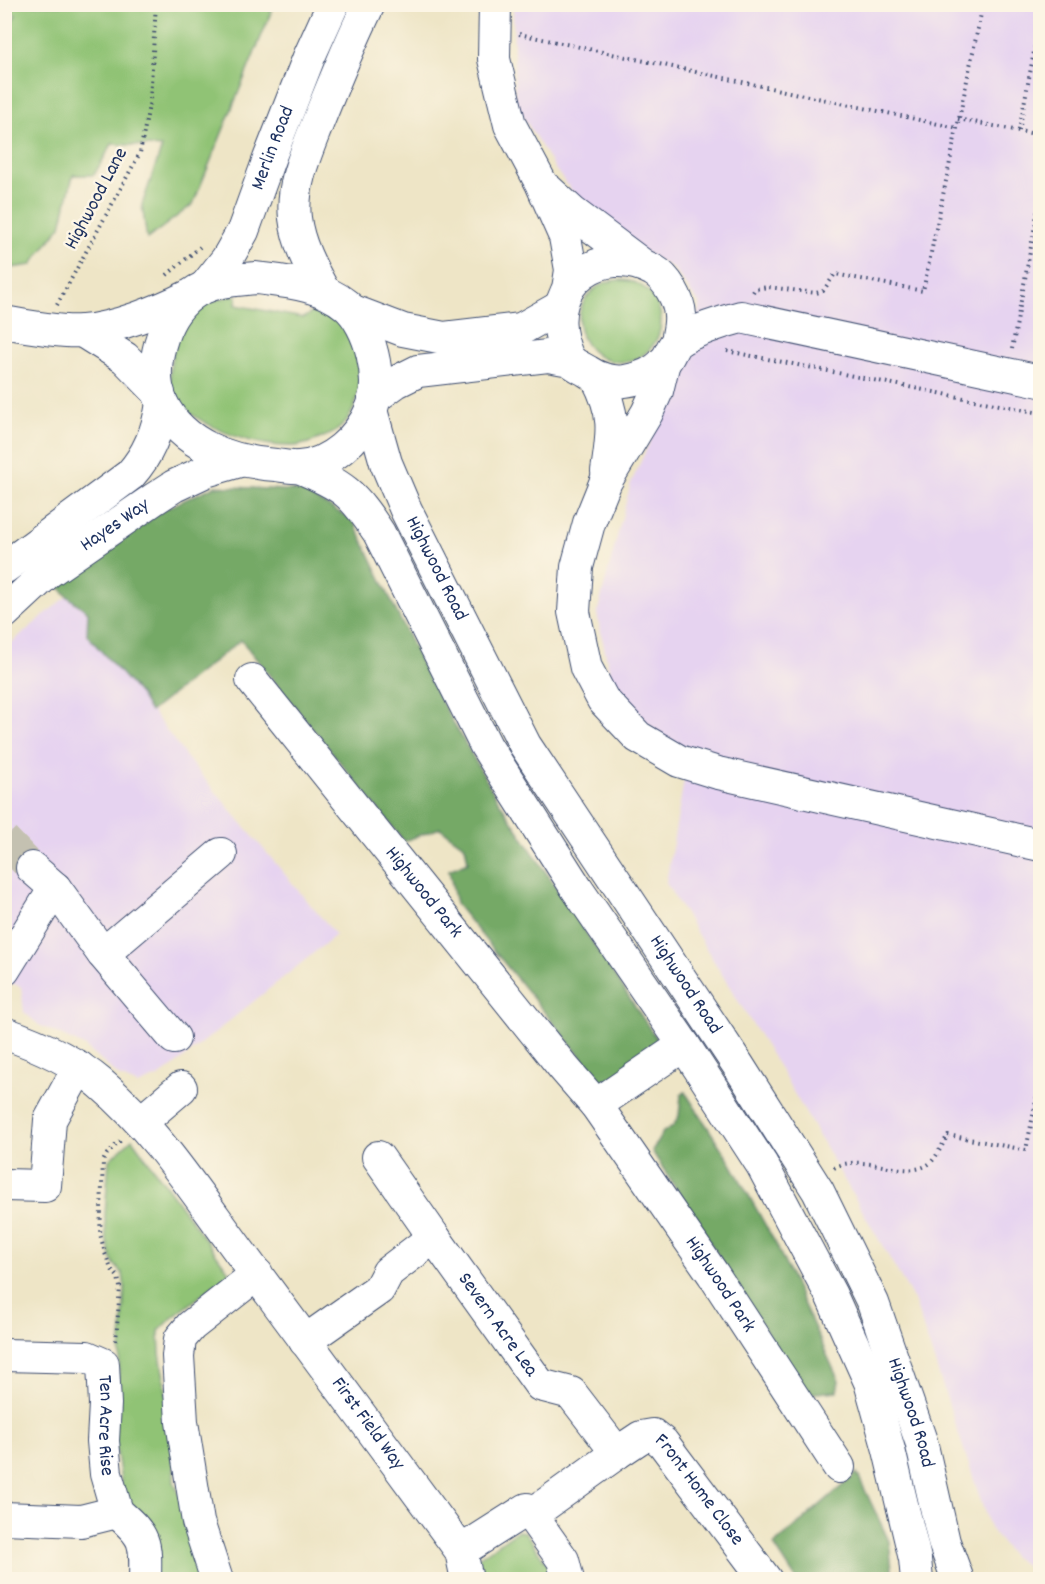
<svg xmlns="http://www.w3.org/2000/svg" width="1045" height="1584" viewBox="0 0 1045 1584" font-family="Dekko,sans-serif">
<rect width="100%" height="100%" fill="#fcf5e5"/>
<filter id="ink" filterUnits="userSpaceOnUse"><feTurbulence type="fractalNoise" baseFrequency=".0167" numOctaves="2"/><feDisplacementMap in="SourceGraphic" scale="12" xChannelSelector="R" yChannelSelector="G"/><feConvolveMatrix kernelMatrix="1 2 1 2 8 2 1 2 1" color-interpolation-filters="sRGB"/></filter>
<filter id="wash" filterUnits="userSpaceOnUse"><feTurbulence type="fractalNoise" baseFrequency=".008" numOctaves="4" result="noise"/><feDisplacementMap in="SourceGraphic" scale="24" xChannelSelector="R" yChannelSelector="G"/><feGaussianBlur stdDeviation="1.35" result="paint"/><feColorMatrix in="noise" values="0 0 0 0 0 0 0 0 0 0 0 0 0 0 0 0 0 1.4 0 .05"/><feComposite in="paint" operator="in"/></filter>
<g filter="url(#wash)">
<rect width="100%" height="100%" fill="#eee5c6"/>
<g fill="#e6d3f0">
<polygon points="513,5 1040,5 1040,1575 1012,1556 990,1528 914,1300 780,1069 666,883 687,763 613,688 597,614 631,483 682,372 700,305 673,268 602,229 555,169 515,103"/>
<polygon points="67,596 88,613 140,695 187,758 336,935 171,1068 160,1076 138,1085 120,1077 84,1046 39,1025 24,1012 21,987 5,980 4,649"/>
</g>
<g fill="#90c374" stroke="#567969" stroke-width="1.5">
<polygon points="4,5 274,5 193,204 147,239 142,205 162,147 112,144 94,175 73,175 61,226 31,265 5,269 4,36 16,15 5,8"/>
<circle cx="620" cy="321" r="41"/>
<path d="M237,295l-1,10 67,13 13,-8c9,4 17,7 24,14 26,27 28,83 -4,107 -5,4 -12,5 -17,8 -8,3 -17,7 -26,7 -35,1 -75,-13 -103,-33 -3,-3 -9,-5 -11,-8 -18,-24 -6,-70 13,-90 12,-13 28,-17 45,-20z"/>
<polygon points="132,1139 230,1273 172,1318 159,1331 160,1353 173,1435 174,1482 189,1518 189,1535 193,1558 198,1575 196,1579 156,1579 130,1505 122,1488 114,1431 125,1289 123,1274 113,1263 106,1238 105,1216 109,1160"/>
<polygon points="517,1531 525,1532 552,1571 553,1579 479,1579 477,1559"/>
</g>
<g fill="#74a966" stroke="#486c62" stroke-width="1.5">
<polygon points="215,486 301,491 353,520 429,680 496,797 668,1056 612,1095 456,904 449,870 468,862 465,846 440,828 404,841 241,640 150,712 140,695 87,635 88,612 67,596 59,587 165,509"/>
<polygon points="685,1092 730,1162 776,1244 839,1381 837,1391 806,1394 652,1151 663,1132 673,1126 679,1116 681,1095"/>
<polygon points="857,1473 889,1541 893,1579 796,1579 774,1545"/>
</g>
</g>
<g filter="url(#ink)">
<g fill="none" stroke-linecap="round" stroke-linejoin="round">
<polyline stroke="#c4c1b1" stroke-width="32" stroke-dasharray="32 16" stroke-linecap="butt" points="4,839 32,868"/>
<defs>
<g id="minor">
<polyline points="495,4 494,59 510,125 541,183 565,237 571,270 568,289"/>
<polyline points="548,190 572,212 640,263"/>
<path d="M256,278c31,4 64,6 90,27 24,20 38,76 25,105 -12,28 -41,55 -72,57 -7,1 -15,-1 -23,-2 -43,-3 -94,-19 -114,-62 -15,-34 0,-86 29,-108 18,-14 43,-15 65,-17z"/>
<path id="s1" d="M205,287l22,-28 16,-28 26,-72 40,-102 24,-53"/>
<path d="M323,290c-12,-22 -25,-46 -28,-72 -4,-33 11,-65 23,-96 16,-40 32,-79 51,-118"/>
<polyline points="353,311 403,330 444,338 521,329 560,307"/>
<path d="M4,322c21,4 59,11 79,9 33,-3 76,-20 106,-35"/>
<polyline points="82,331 125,358 159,393"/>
<path d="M677,342c1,-8 4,-18 3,-27 -1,-16 -13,-37 -27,-45 -52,-28 -106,13 -91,70 2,7 5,17 9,21 4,4 11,7 16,10 10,7 25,12 38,10 15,-2 31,-9 40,-20 5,-5 7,-15 12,-19 13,-10 48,-21 64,-25l299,64"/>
<polyline points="664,362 657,391 647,413 606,481 589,523 577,567 574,612 586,668 603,700 638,737 679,761 718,773 1040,845"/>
<path d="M597,378c19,36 16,54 10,93"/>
<polyline points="374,398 396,382 418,371 548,356 570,360"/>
<path id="s2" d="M371,410l15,53 20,47 119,235 213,320 80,126 55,112 48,138 23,101 14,38"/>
<path d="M299,467c45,19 53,25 80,66l107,213 91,143 107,156 78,120 69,130 39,87 19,68 26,109 2,21"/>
<path d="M4,568l126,-93c19,-21 28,-44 32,-72"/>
<path id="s3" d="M4,613l44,-41 106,-73 20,-13 32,-15 34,-10"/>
<path id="s4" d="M252,680l311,387 33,38 117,169 126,193"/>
<polyline points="32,868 55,888 103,954 174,1038"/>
<polyline points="103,954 221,854"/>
<polyline points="4,970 55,888"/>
<path id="s5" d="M4,1033c35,12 69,27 96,50 56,47 96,110 139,168 75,100 148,200 222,300l6,29"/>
<polyline points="596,1105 684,1045"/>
<polyline points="141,1122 181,1088"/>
<polyline points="378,1157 434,1237"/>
<polyline points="4,1185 45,1186 50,1120 79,1067"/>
<path id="s6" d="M305,1341l74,-52 9,-17 46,-35 106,148 31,8 46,60"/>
<path id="s7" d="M4,1355l83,2 16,7 2,40 -2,37 3,33 11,38"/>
<path d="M117,1512c29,25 29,29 28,68"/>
<path id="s8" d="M531,1515l86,-62 24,-16 12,-2 10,8 103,137"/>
<polyline points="4,1518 81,1521 117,1512"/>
<polyline points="461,1551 527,1509 563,1560 568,1580"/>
<polyline points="217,1580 198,1522 182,1422 178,1356 180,1339 191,1326 257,1274"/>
</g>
</defs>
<use href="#minor" stroke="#3b4a6e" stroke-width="34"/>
<g stroke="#3b4a6e" stroke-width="4" stroke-dasharray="1.5 4.5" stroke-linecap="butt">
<polyline points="519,34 957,128"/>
<polyline points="958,119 1040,135"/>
<polyline points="1019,131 1040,20"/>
<polyline points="167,275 200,247"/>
<polyline points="753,292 755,289 768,287 816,293 823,291 835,274 923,291 983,4"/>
<polyline points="57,305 140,153 150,100 156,4"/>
<polyline points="1012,349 1040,198"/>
<polyline points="727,351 1040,413"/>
<path d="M834,1168c29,-17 73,14 96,-5 7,-6 13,-20 18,-28l78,15 14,-69"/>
<polyline points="116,1341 120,1287 118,1277 111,1269 105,1253 100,1234 103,1161 107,1154 122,1139"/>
</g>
<use href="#minor" stroke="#fff" stroke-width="32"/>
</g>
</g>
<g text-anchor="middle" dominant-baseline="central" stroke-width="5" stroke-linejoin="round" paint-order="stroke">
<g font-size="20" fill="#1b2f5e" stroke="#fcf5e5">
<text stroke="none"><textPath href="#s1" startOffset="156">Merlin Road</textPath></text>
<text transform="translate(97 199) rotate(-62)">Highwood Lane</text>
<text stroke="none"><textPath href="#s3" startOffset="142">Hayes Way</textPath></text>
<text stroke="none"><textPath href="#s2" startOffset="172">Highwood Road</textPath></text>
<text stroke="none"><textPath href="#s4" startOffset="273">Highwood Park</textPath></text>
<text stroke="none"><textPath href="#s2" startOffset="658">Highwood Road</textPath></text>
<text stroke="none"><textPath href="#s4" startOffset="765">Highwood Park</textPath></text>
<text stroke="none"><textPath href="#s6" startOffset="276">Severn Acre Lea</textPath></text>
<text stroke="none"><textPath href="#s2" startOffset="1144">Highwood Road</textPath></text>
<text stroke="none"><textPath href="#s7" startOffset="162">Ten Acre Rise</textPath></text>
<text stroke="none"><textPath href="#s5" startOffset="543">First Field Way</textPath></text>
<text stroke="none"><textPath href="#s8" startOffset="219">Front Home Close</textPath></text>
</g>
</g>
<rect width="1045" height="1584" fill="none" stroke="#fcf5e5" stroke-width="24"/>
</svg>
